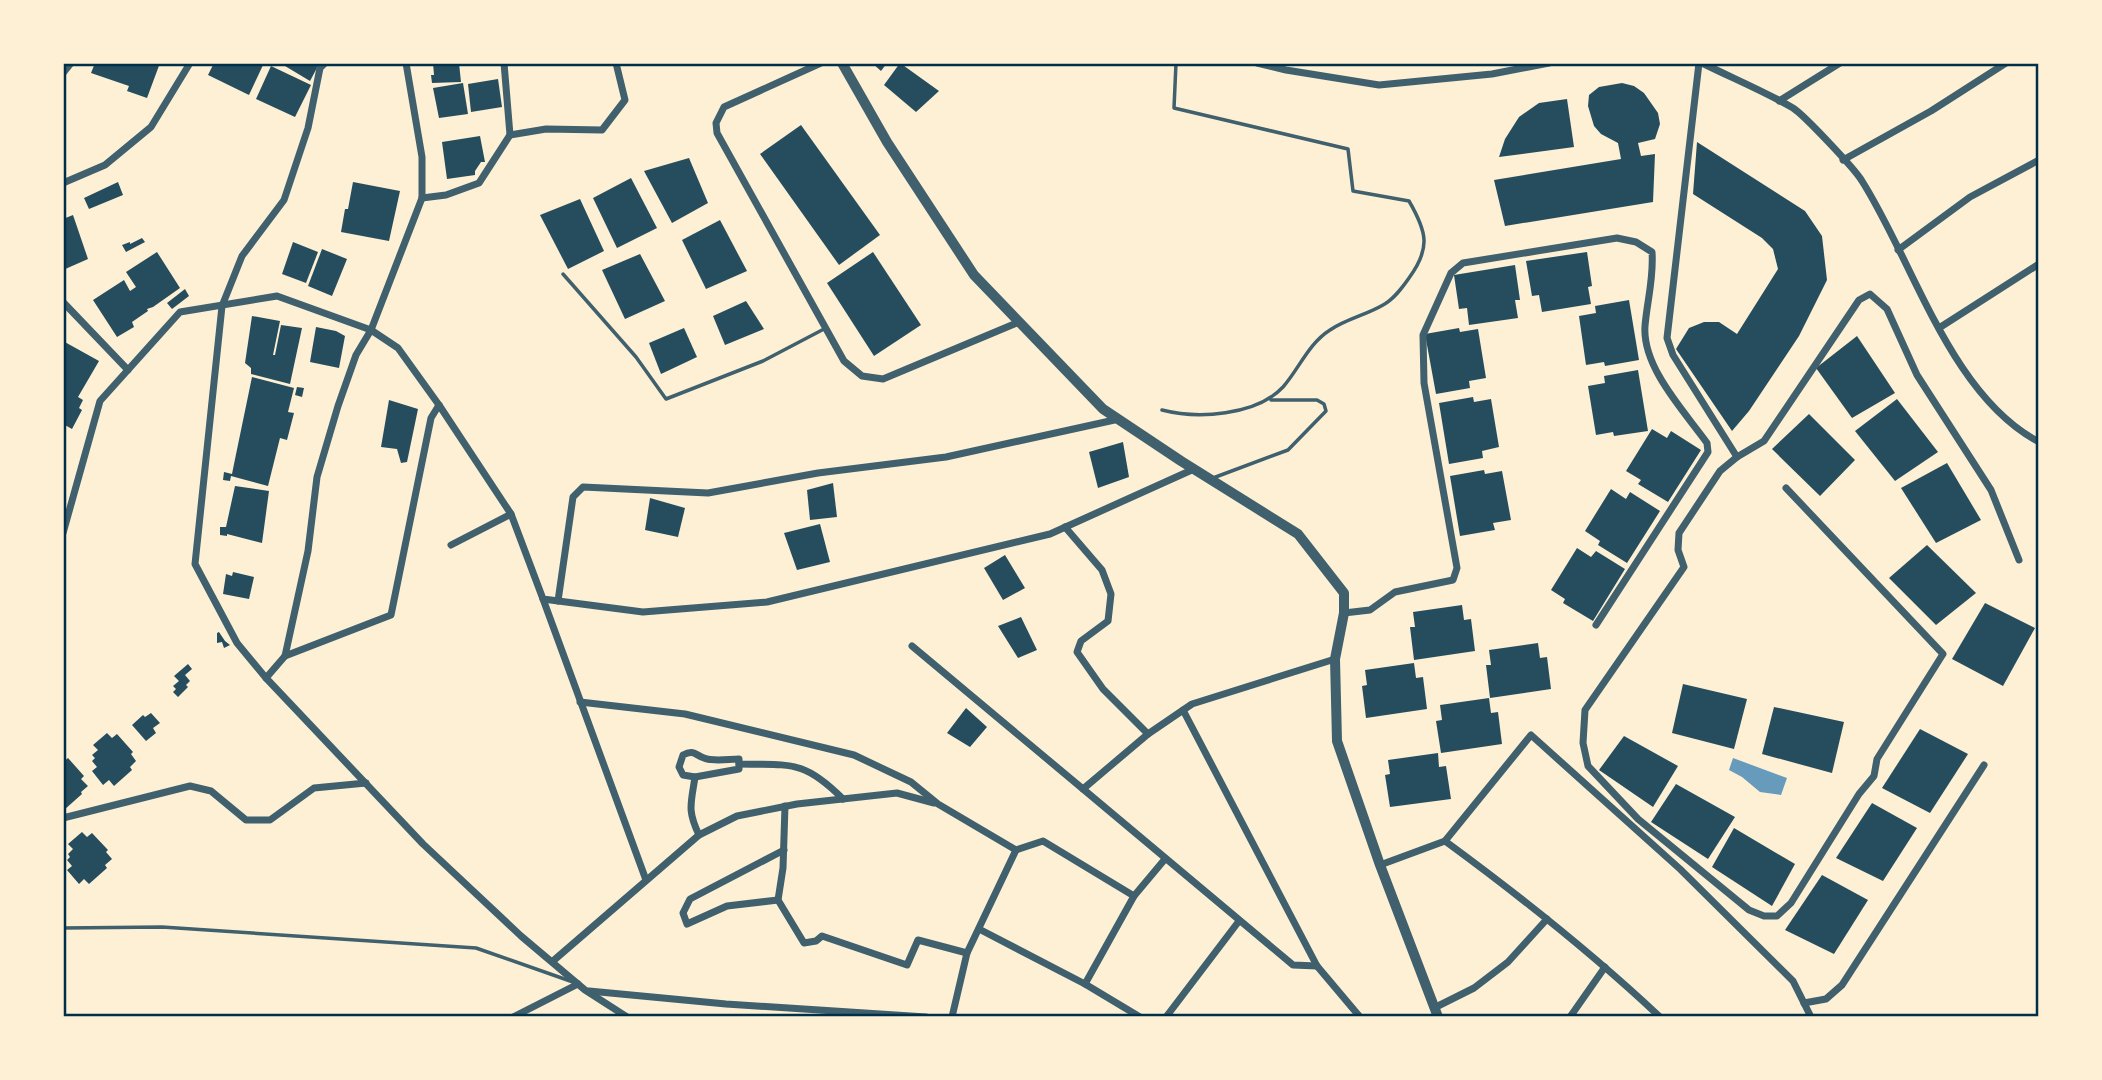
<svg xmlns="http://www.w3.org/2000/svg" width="2102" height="1080" viewBox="0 0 2102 1080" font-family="'Alegreya Sans',sans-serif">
<rect width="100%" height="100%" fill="#fdf0d5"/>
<polygon fill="#669bbc" points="1733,758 1787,778 1781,795 1760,792 1742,777 1729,770"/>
<g fill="#264d5e">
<polygon points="95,63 160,63 147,98 127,91 129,86 91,73"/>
<polygon points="214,63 264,63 249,95 208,75"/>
<polygon points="280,63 313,63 318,66 310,81"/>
<polygon points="433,63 459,63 461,82 432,83 431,75 434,75"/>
<polygon points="872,63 887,63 881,71"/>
<polygon points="900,63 939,91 916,112 884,85"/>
<polygon points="271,66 311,85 295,117 256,99"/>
<polygon points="498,79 502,107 471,112 468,84"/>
<polygon points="463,83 468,114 439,118 433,88"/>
<polygon points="1622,83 1634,86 1644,93 1658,113 1660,124 1655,139 1638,143 1641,156 1655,154 1653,202 1505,226 1494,180 1621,159 1618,143 1601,134 1594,126 1588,106 1589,95 1599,87"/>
<polygon points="1567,99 1574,147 1499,157 1505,139 1519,117 1539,103"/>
<polygon points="801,125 880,235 839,265 760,154"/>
<polygon points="480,136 485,162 481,162 475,171 475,175 447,179 442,142"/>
<polygon points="1697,142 1805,211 1822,236 1827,280 1799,336 1749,411 1732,431 1676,349 1689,328 1704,322 1719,322 1737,334 1778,269 1773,249 1762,238 1693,194"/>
<polygon points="689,158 708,203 672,223 644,171"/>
<polygon points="631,178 657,228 617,248 593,198"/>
<polygon points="118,182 123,195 89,209 84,198"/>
<polygon points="353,182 400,191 389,241 341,232 345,209 348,209"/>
<polygon points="580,199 604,251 568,269 540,215"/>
<polygon points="73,215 88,259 63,270 63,219"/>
<polygon points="720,220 747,271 706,289 682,240"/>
<polygon points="142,238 145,242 126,252 122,245 130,242 130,244"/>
<polygon points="293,242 318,252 306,283 282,274"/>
<polygon points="322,249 347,259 332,296 308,286"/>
<polygon points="157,252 180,288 153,307 147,309 148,311 132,322 134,327 117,337 93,300 124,280 130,291 136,287 126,272"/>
<polygon points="873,252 921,325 874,356 827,283"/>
<polygon points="1587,252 1592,286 1588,287 1591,304 1542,312 1539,295 1532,296 1526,261"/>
<polygon points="640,254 665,301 625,319 602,270"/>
<polygon points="1515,265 1520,300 1515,300 1518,318 1469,325 1467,308 1459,309 1454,275"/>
<polygon points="185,289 189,296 172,309 167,303"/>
<polygon points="1629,300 1639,360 1605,366 1604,362 1586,365 1579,316 1596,313 1595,306"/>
<polygon points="746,301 764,329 725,345 713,316"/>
<polygon points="252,316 280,321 273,355 275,355 281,325 302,328 290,384 251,374 251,368 245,363"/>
<polygon points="316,327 336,331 345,336 339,368 310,362"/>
<polygon points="684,328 697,357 661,374 649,343"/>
<polygon points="1459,328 1460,332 1478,329 1486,378 1469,381 1470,388 1436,394 1425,334"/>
<polygon points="1857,336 1895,393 1852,418 1816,368"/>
<polygon points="63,341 99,361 78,397 83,400 79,408 82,410 72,429 63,424"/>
<polygon points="1638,370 1648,431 1614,436 1613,432 1596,435 1588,386 1605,383 1604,376"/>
<polygon points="252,377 294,388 288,412 294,413 287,440 280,438 268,486 231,476 230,481 223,480 224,472 232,474 234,464"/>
<polygon points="297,387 304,388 302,397 295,395"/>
<polygon points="1473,397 1474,402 1491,399 1499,447 1482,451 1483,458 1449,464 1439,403"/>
<polygon points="1897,399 1938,452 1895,481 1855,431"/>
<polygon points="389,400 418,409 407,462 401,463 397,449 381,447"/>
<polygon points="1809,414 1855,460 1820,496 1772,449"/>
<polygon points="1652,429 1667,438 1671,431 1701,450 1668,502 1638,484 1641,480 1626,471"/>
<polygon points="1123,442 1129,477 1098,488 1089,452"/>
<polygon points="1947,463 1981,520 1936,543 1901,488"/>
<polygon points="1484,470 1485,474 1502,471 1511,520 1493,523 1495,530 1460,536 1450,476"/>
<polygon points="833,483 837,517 810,520 807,490"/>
<polygon points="235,486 269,491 262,543 227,534 227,536 220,535 220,527 226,527"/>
<polygon points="1611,489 1626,499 1630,492 1660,511 1627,563 1598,545 1600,541 1585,531"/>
<polygon points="650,498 685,508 678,537 645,530"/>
<polygon points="820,524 830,562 797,570 784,533"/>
<polygon points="1927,545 1976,593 1936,625 1889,578"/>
<polygon points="1577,548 1591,557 1596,551 1625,569 1593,621 1563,603 1565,599 1551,590"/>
<polygon points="1005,555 1025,588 1003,600 984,568"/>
<polygon points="233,572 254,577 249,599 223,594 226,574 232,576"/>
<polygon points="1985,603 2035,628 2003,686 1952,659"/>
<polygon points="1462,605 1464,620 1471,619 1475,651 1414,660 1410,627 1415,627 1413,612"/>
<polygon points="1021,617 1037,650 1018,658 998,626"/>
<polygon points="219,632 225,641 230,645 224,648 222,642 217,643 217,633"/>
<polygon points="1538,643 1540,658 1547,657 1551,689 1490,698 1486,665 1491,665 1489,650"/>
<polygon points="1414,663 1416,678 1423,677 1427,709 1366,718 1362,686 1367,685 1365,670"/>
<polygon points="188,664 192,669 185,675 190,681 186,685 188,687 178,697 173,692 176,689 173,686 179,681 174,676"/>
<polygon points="1683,684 1747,699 1734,749 1672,733"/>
<polygon points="1489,698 1491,713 1498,712 1502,744 1441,753 1436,721 1442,720 1440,705"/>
<polygon points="1774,707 1844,722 1832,773 1762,754"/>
<polygon points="966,708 987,727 970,747 947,733"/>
<polygon points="151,713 160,723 153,728 156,733 146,741 132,725 143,715 145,717"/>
<polygon points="1920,729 1968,754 1930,813 1882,788"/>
<polygon points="107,733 112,738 117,734 133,752 131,754 136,761 130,767 132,770 114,786 109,780 103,785 92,771 97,767 92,761 95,758 92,755 98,750 93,745"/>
<polygon points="1624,736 1678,766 1653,807 1599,770"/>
<polygon points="1438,753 1439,767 1446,766 1451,799 1390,807 1385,775 1390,774 1388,760"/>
<polygon points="68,758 84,776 81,779 88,786 81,792 82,794 64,810 63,762"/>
<polygon points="1676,784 1735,817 1708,859 1651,822"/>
<polygon points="1872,803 1917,828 1883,881 1836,858"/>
<polygon points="1734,828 1795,864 1772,906 1712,867"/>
<polygon points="82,832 87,837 92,833 108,850 106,852 112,859 105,865 107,868 89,884 84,879 79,884 67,870 72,866 67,860 70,857 68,854 73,849 68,844"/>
<polygon points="1822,875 1868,900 1834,954 1785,930"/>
</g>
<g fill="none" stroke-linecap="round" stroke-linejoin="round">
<g stroke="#3f606c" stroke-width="3.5">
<polyline points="563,274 636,357 666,399 763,361 824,329"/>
<path d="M1162,410c35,9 94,6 121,-23 16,-18 25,-43 47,-57 16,-11 36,-15 53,-25 11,-6 19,-17 26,-27 22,-30 18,-46 0,-77l-56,-10 -5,-42 -174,-41 2,-45"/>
<polyline points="1213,478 1288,450 1326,411 1324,404 1317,400 1271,400"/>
<polyline points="63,928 162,927 476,948 573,982"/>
</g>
<g stroke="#3f606c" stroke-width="7">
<polyline points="325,63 320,68 308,128 284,200 242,256 222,306 195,564 237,643 266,678 423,844 521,936 585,990 627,1017"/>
<polyline points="504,63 510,135"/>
<polyline points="821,63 724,107 716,123 717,133 844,361 862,376 883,379 1019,322"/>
<polyline points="1257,63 1286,70 1379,85 1492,74 1549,63"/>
<polyline points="1699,63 1667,338 1673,355 1737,457"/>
<path d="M1702,63c30,15 62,28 91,45 11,7 62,61 69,73 52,82 88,214 177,261"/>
<polyline points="63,73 71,63"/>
<polyline points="1779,101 1840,63"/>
<polyline points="1843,160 1931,111 2006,63"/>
<polyline points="63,183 105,165 151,127 190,63"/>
<polyline points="422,198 446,195 479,183 510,135 546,129 602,130 625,100 616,63"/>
<polyline points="1898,250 1970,197 2039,160"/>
<polyline points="63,302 128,370"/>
<polyline points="1939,328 2039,264"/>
<polyline points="1786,488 1943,654 1877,759 1874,776 1859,794 1791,903 1777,916 1764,916 1749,910 1638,819 1588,766 1583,743 1585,710 1684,567 1678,550 1679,533 1720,471 1737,457 1764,441 1859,300 1870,294 1887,309 1917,375 1991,490 2019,560"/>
<polyline points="1065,527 1102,570 1111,594 1108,621 1081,641 1077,652 1103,689 1148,734"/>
<polyline points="63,533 100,401 180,312 277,296 371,330 398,348 439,405 511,514 543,599 643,612 767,602 1050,534 1194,469"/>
<polyline points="451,545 511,514"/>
<polyline points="543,599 646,880"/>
<polyline points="558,601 573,497 583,487 708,493 818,473 946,457 1119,419"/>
<path d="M1344,613l26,-3 25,-18 58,-12 4,-12 -33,-185 -1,-48 28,-62 12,-10 154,-25 19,4 16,10c2,26 -5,49 -7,74 -3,41 39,85 62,117l1,9 -112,173"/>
<polyline points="912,646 1083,789"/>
<polyline points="285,656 391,615 431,418 439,405"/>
<polyline points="266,678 285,656 308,551 317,477 338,406 356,355 371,330 422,198 422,157 406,63"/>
<polyline points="580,702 685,714 854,755 911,782 938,804 1016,850 1043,841 1134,896"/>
<polyline points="1183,710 1317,966 1360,1017"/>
<polyline points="695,777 739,769 739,764"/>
<polyline points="785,806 783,868 778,900 804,943 816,941 822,936 907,965 918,940 967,953"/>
<polyline points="63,818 190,786 211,791 246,820 270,820 314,788 366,783"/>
<path d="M699,835c-12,-25 -8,-31 -4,-58l-12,-2 -4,-8 4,-12c11,-6 12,0 21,3 9,4 25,1 35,1v5c53,1 65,-4 104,35"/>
<path d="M1445,841c75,55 147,112 215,176"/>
<polyline points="1380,865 1445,841 1531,735 1680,869 1793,981 1811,1017"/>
<polyline points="778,900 727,906 687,924 683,913 690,899 784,850"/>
<polyline points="979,929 1085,984 1140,1017"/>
<polyline points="553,961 699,835 737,816 797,804 897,793 934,803"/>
<polyline points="1317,966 1293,965 1083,789 1148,734 1192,704 1335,659"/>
<polyline points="1085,984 1134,896 1165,859"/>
<polyline points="589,991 726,1004 926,1017"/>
<polyline points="1804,1003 1826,999 1842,985 1984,765"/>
<polyline points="1434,1008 1474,988 1508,962 1547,919"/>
<polyline points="513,1017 578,984"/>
<polyline points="952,1017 967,953 1016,850"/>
<polyline points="1166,1017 1239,921"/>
<polyline points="1570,1017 1605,967"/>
</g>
<polyline stroke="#3f606c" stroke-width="10" points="842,63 887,142 974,275 1103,409 1181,461 1298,534 1344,593 1344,613 1335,659 1337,741 1380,865 1438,1017"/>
</g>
<rect width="2102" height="1080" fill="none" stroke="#fdf0d5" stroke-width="130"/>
<rect x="65" y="65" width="1972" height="950" fill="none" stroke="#003049" stroke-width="2.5"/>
</svg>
